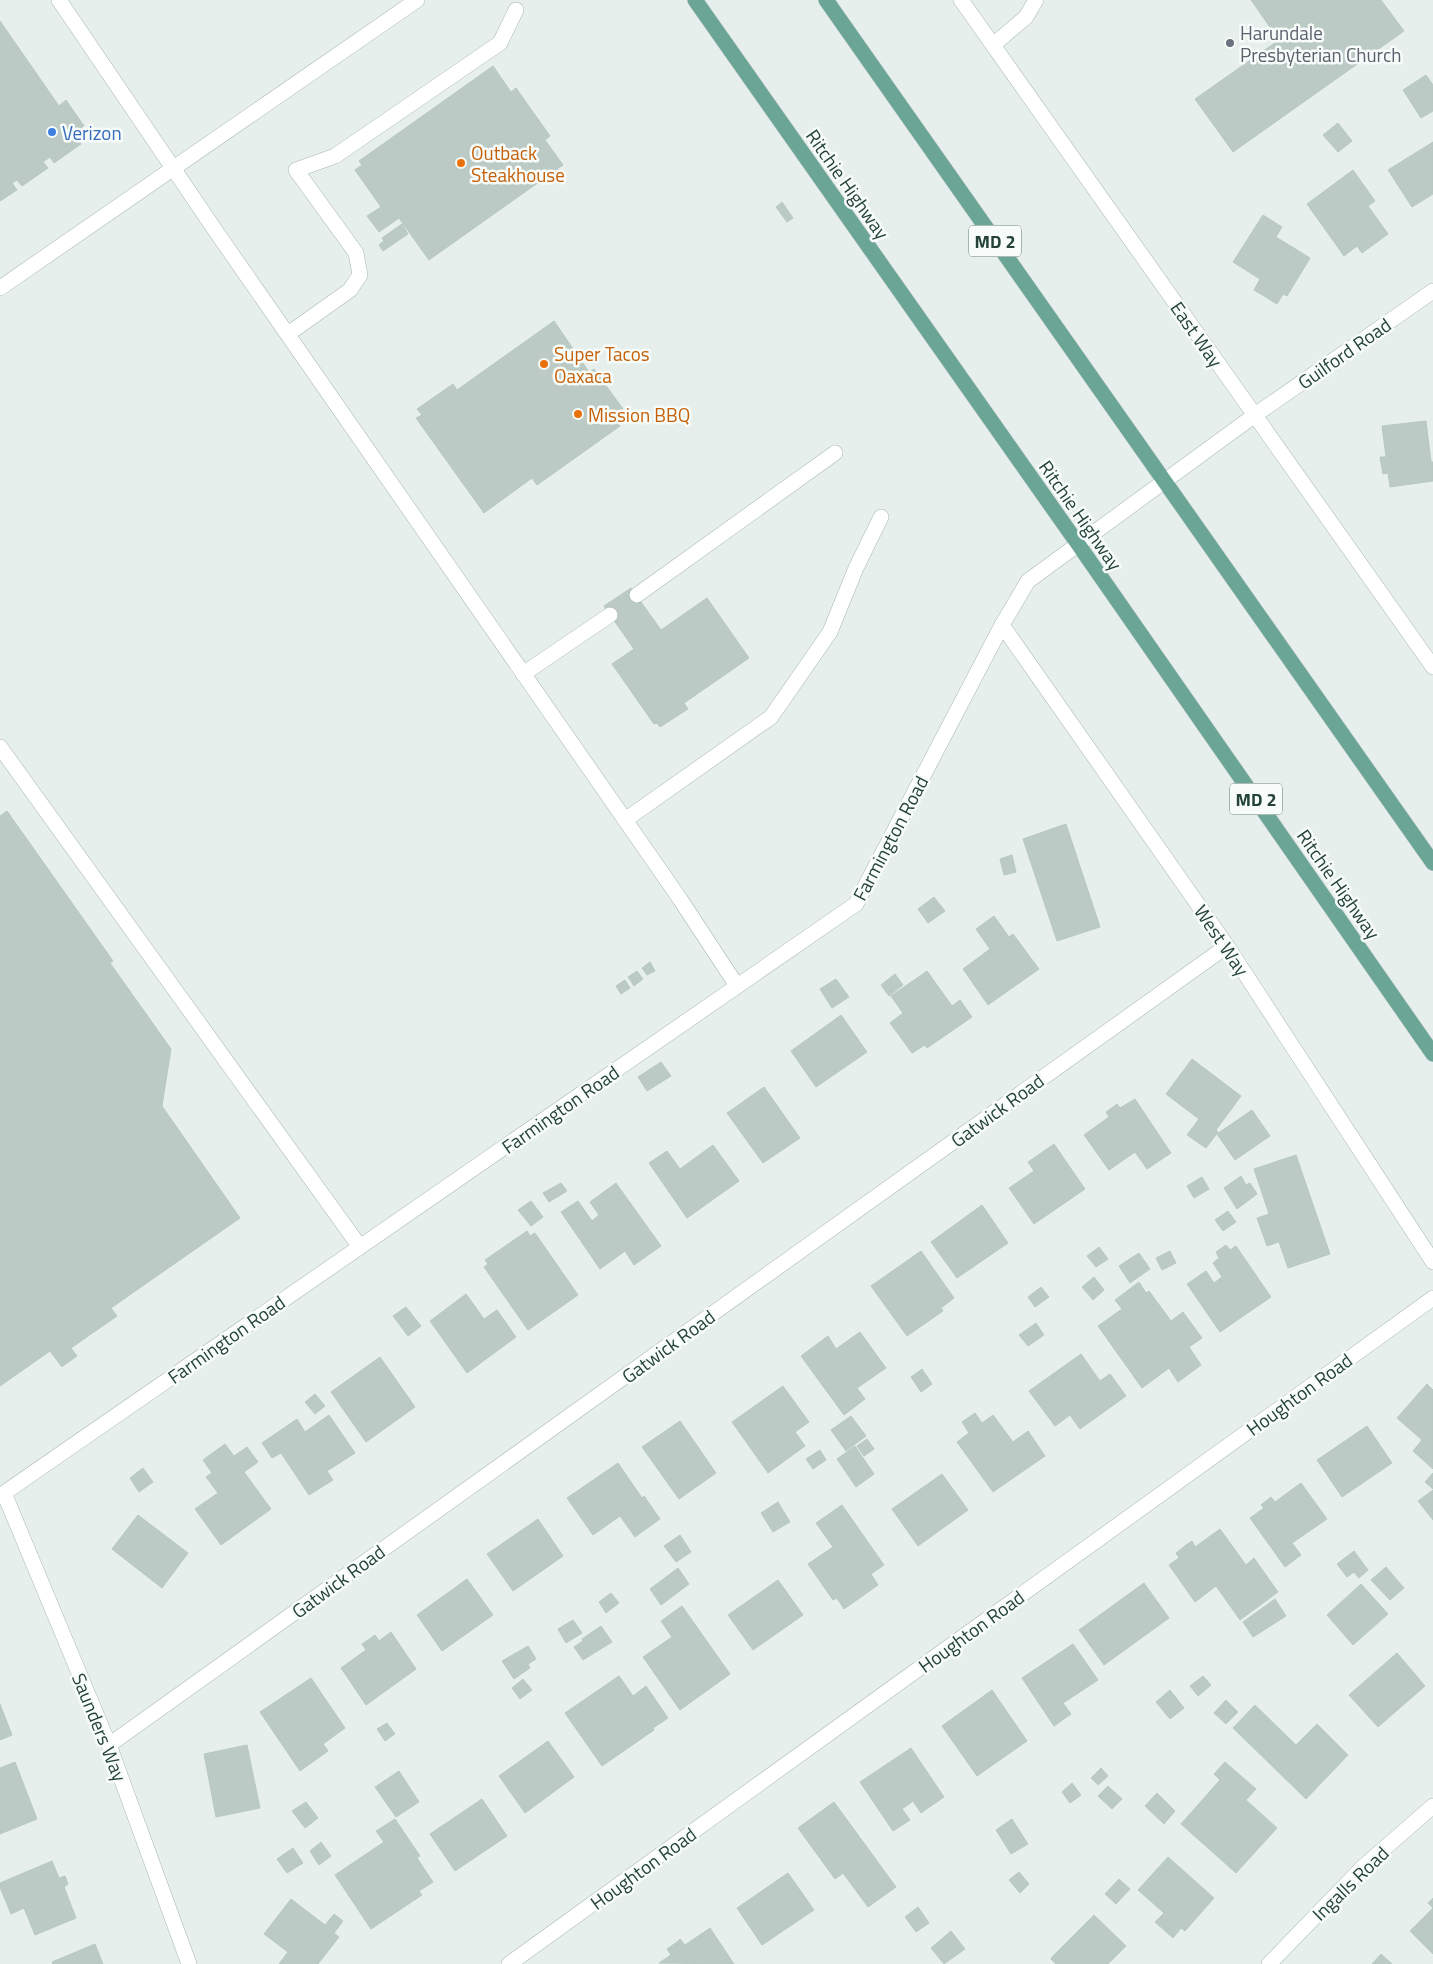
<svg xmlns="http://www.w3.org/2000/svg" width="1433" height="1964" viewBox="0 0 1433 1964" font-family="'Titillium Web',sans-serif">
<rect width="100%" height="100%" fill="#e6efeb"/>
<g fill="#bbcac4" stroke="#b8c9c2">
<polygon points="1251,0 1381,0 1404,31 1233,152 1195,99 1279,40"/>
<polygon points="0,21 59,106 66,100 84,126 78,130 82,135 77,138 81,144 54,163 50,157 43,162 48,168 22,186 17,180 12,183 17,190 0,201"/>
<polygon points="493,66 511,92 516,88 550,136 545,140 563,165 429,260 399,218 379,232 367,216 381,207 355,170 362,165 359,161"/>
<polygon points="1426,75 1433,85 1433,111 1421,118 1403,90"/>
<polygon points="1338,123 1352,141 1338,152 1323,135"/>
<polygon points="1433,142 1433,194 1412,207 1388,170"/>
<polygon points="1353,170 1375,201 1368,206 1388,234 1362,253 1357,246 1344,256 1307,204"/>
<polygon points="782,202 793,218 787,222 776,207"/>
<polygon points="1263,215 1282,227 1276,237 1310,258 1287,296 1283,294 1277,304 1254,290 1260,279 1233,262"/>
<polygon points="402,224 408,234 383,251 379,245 384,241 382,238"/>
<polygon points="554,321 589,372 594,369 623,409 618,413 621,417 616,421 620,426 537,485 532,478 484,513 416,418 422,415 417,409 453,384 457,390"/>
<polygon points="1426,421 1431,462 1433,462 1433,481 1390,487 1388,473 1383,474 1380,457 1386,457 1382,426"/>
<polygon points="631,588 661,630 707,598 749,658 684,703 688,709 660,727 657,723 654,724 612,664 634,649 604,606"/>
<polygon points="7,811 113,961 110,963 171,1049 162,1106 240,1218 111,1308 117,1316 71,1348 77,1356 63,1366 62,1367 50,1351 0,1386 0,816"/>
<polygon points="1066,824 1100,927 1057,941 1023,839"/>
<polygon points="1012,855 1016,872 1004,875 1000,859"/>
<polygon points="934,897 945,911 928,923 918,909"/>
<polygon points="994,916 1009,937 1013,934 1039,969 988,1005 963,969 990,949 976,929"/>
<polygon points="650,962 655,971 647,975 642,968"/>
<polygon points="637,971 643,979 634,986 628,977"/>
<polygon points="927,971 952,1006 960,1000 972,1017 927,1048 925,1045 912,1053 890,1023 903,1013 891,996"/>
<polygon points="895,974 903,985 889,996 881,985"/>
<polygon points="836,979 849,997 832,1008 820,989"/>
<polygon points="625,980 630,988 621,994 616,986"/>
<polygon points="841,1015 867,1052 816,1087 791,1051"/>
<polygon points="1192,1059 1241,1096 1216,1130 1218,1132 1206,1148 1187,1135 1199,1119 1166,1094"/>
<polygon points="661,1062 671,1076 647,1091 638,1077"/>
<polygon points="764,1087 800,1138 763,1163 727,1113"/>
<polygon points="1135,1099 1171,1153 1147,1169 1135,1152 1109,1170 1084,1135 1109,1117 1106,1112 1109,1110 1117,1104 1120,1108"/>
<polygon points="1252,1110 1270,1136 1235,1160 1217,1134"/>
<polygon points="1054,1144 1085,1189 1034,1224 1009,1188 1034,1171 1028,1162"/>
<polygon points="713,1145 739,1181 687,1218 649,1163 667,1151 680,1169"/>
<polygon points="1296,1155 1330,1254 1288,1268 1279,1242 1267,1246 1257,1218 1269,1214 1254,1169"/>
<polygon points="1241,1176 1246,1185 1250,1183 1257,1194 1237,1209 1224,1188"/>
<polygon points="1202,1177 1209,1189 1194,1198 1187,1186"/>
<polygon points="561,1183 567,1191 549,1202 543,1193"/>
<polygon points="616,1183 661,1246 634,1265 625,1251 600,1269 561,1212 578,1201 592,1221 599,1215 590,1202"/>
<polygon points="531,1201 543,1217 531,1226 518,1210"/>
<polygon points="982,1205 1008,1243 957,1278 931,1242"/>
<polygon points="1228,1211 1236,1222 1223,1231 1215,1220"/>
<polygon points="527,1231 530,1236 535,1233 578,1295 528,1330 484,1267 488,1264 485,1260"/>
<polygon points="1226,1245 1230,1250 1236,1246 1271,1297 1220,1332 1187,1284 1206,1271 1214,1283 1222,1277 1213,1263 1219,1258 1216,1252"/>
<polygon points="1099,1247 1108,1259 1096,1267 1087,1256"/>
<polygon points="921,1251 954,1298 941,1308 943,1311 907,1336 871,1286"/>
<polygon points="1170,1251 1176,1263 1162,1270 1156,1258"/>
<polygon points="1139,1253 1150,1269 1130,1283 1119,1266"/>
<polygon points="1094,1277 1104,1290 1093,1300 1082,1287"/>
<polygon points="1139,1282 1146,1293 1149,1291 1171,1321 1183,1312 1202,1338 1189,1347 1201,1365 1178,1382 1169,1368 1142,1388 1098,1326 1122,1309 1115,1300"/>
<polygon points="1041,1287 1049,1297 1035,1307 1028,1297"/>
<polygon points="466,1294 484,1319 497,1310 516,1337 467,1373 430,1321"/>
<polygon points="406,1307 421,1326 408,1336 393,1316"/>
<polygon points="1036,1323 1044,1335 1028,1346 1019,1335"/>
<polygon points="860,1332 886,1368 857,1388 865,1399 844,1415 801,1356 828,1336 836,1349"/>
<polygon points="1081,1354 1100,1381 1110,1374 1126,1396 1080,1429 1070,1415 1055,1426 1029,1391"/>
<polygon points="380,1357 415,1407 366,1442 331,1392"/>
<polygon points="922,1369 932,1384 921,1392 911,1377"/>
<polygon points="1427,1384 1433,1390 1433,1469 1413,1451 1422,1440 1397,1418"/>
<polygon points="783,1386 809,1422 795,1432 805,1446 768,1473 732,1422"/>
<polygon points="315,1394 325,1406 315,1414 305,1402"/>
<polygon points="975,1413 982,1423 993,1415 1013,1442 1028,1431 1045,1456 993,1492 957,1442 969,1433 962,1422"/>
<polygon points="329,1415 355,1453 327,1471 333,1480 309,1495 281,1453 272,1458 262,1443 297,1419 305,1432"/>
<polygon points="851,1416 866,1436 846,1451 831,1430"/>
<polygon points="680,1421 716,1473 679,1499 642,1447"/>
<polygon points="1367,1426 1392,1463 1342,1497 1317,1460"/>
<polygon points="867,1439 874,1449 864,1456 857,1446"/>
<polygon points="225,1444 234,1456 247,1447 258,1462 244,1472 271,1509 221,1545 195,1509 218,1493 206,1477 212,1473 203,1460"/>
<polygon points="855,1446 874,1474 856,1487 837,1459"/>
<polygon points="820,1450 826,1460 813,1469 806,1459"/>
<polygon points="618,1463 642,1498 644,1496 660,1519 635,1537 620,1516 593,1535 567,1498"/>
<polygon points="143,1468 153,1482 139,1492 130,1478"/>
<polygon points="1433,1473 1433,1489 1425,1482"/>
<polygon points="942,1474 968,1510 918,1546 892,1509"/>
<polygon points="1301,1483 1327,1519 1292,1543 1301,1555 1285,1567 1250,1518 1264,1508 1261,1505 1271,1497 1275,1502"/>
<polygon points="1433,1490 1433,1520 1418,1501"/>
<polygon points="778,1502 790,1522 773,1532 761,1513"/>
<polygon points="842,1505 884,1565 871,1574 878,1585 844,1609 837,1598 833,1600 808,1564 833,1547 816,1523"/>
<polygon points="138,1515 188,1553 162,1588 112,1549"/>
<polygon points="538,1519 563,1556 513,1591 487,1554"/>
<polygon points="1220,1529 1246,1565 1254,1558 1278,1592 1240,1620 1216,1586 1195,1602 1169,1565 1179,1558 1176,1553 1186,1545 1192,1541 1195,1547"/>
<polygon points="680,1535 691,1552 676,1562 664,1546"/>
<polygon points="1354,1551 1368,1570 1359,1578 1354,1572 1347,1577 1337,1564"/>
<polygon points="1386,1567 1404,1588 1390,1600 1371,1580"/>
<polygon points="678,1568 689,1584 661,1605 650,1589"/>
<polygon points="467,1579 493,1615 442,1651 417,1615"/>
<polygon points="778,1580 803,1615 753,1650 728,1615"/>
<polygon points="1144,1583 1169,1618 1104,1665 1079,1630"/>
<polygon points="1361,1584 1388,1614 1353,1645 1327,1615"/>
<polygon points="611,1593 619,1603 606,1613 599,1602"/>
<polygon points="1275,1599 1286,1616 1253,1637 1243,1622"/>
<polygon points="682,1606 730,1674 680,1710 643,1657 672,1637 661,1621"/>
<polygon points="573,1620 582,1633 566,1643 558,1629"/>
<polygon points="601,1626 612,1642 583,1660 574,1647 583,1641 582,1639"/>
<polygon points="391,1632 416,1669 366,1705 341,1668 366,1650 362,1644 365,1642 375,1635 379,1641"/>
<polygon points="1073,1644 1098,1680 1063,1703 1071,1714 1054,1726 1022,1678"/>
<polygon points="528,1646 536,1659 528,1664 530,1668 514,1679 502,1661"/>
<polygon points="1397,1653 1425,1686 1378,1727 1349,1695"/>
<polygon points="619,1676 633,1696 646,1686 668,1718 653,1728 654,1730 602,1766 565,1713"/>
<polygon points="1203,1676 1211,1685 1198,1696 1190,1686"/>
<polygon points="311,1678 345,1728 323,1744 328,1751 300,1771 260,1712"/>
<polygon points="523,1679 532,1690 520,1699 512,1688"/>
<polygon points="992,1690 1027,1741 977,1776 942,1726"/>
<polygon points="1170,1690 1184,1708 1170,1719 1156,1702"/>
<polygon points="1226,1700 1238,1712 1226,1724 1214,1713"/>
<polygon points="0,1704 12,1735 0,1740"/>
<polygon points="1255,1705 1296,1745 1317,1724 1348,1755 1306,1799 1233,1728"/>
<polygon points="387,1723 395,1734 385,1741 377,1729"/>
<polygon points="548,1741 574,1777 525,1813 499,1776"/>
<polygon points="247,1745 260,1808 216,1817 204,1754"/>
<polygon points="911,1748 944,1797 921,1813 913,1801 902,1809 910,1820 893,1831 860,1782"/>
<polygon points="15,1762 37,1819 0,1834 0,1768"/>
<polygon points="1225,1762 1256,1789 1246,1800 1277,1828 1236,1873 1181,1824 1220,1780 1214,1774"/>
<polygon points="1101,1768 1108,1776 1098,1785 1091,1778"/>
<polygon points="399,1771 419,1802 396,1817 375,1787"/>
<polygon points="1072,1783 1081,1795 1070,1803 1062,1792"/>
<polygon points="1108,1786 1122,1799 1112,1809 1098,1796"/>
<polygon points="1157,1793 1175,1811 1164,1824 1145,1806"/>
<polygon points="482,1799 507,1836 455,1871 430,1834"/>
<polygon points="306,1802 318,1818 305,1828 292,1811"/>
<polygon points="834,1802 896,1887 868,1907 843,1873 835,1879 798,1828"/>
<polygon points="395,1819 420,1856 417,1858 433,1882 419,1891 422,1895 371,1929 335,1875 384,1842 376,1831"/>
<polygon points="1012,1819 1028,1844 1011,1854 996,1830"/>
<polygon points="321,1842 331,1856 319,1865 310,1851"/>
<polygon points="293,1848 303,1863 287,1873 277,1859"/>
<polygon points="1168,1857 1214,1898 1185,1931 1181,1928 1173,1938 1155,1922 1164,1913 1138,1890"/>
<polygon points="52,1861 59,1878 65,1876 68,1884 64,1887 76,1918 35,1935 24,1908 11,1914 0,1887 0,1883"/>
<polygon points="1019,1872 1029,1884 1020,1893 1009,1880"/>
<polygon points="788,1873 814,1910 762,1945 737,1908"/>
<polygon points="1119,1879 1130,1889 1116,1904 1105,1894"/>
<polygon points="1433,1898 1433,1908 1428,1903"/>
<polygon points="291,1899 325,1925 334,1914 343,1921 334,1933 339,1937 318,1964 279,1964 288,1952 264,1934"/>
<polygon points="918,1907 929,1923 916,1932 905,1917"/>
<polygon points="1433,1908 1433,1954 1410,1931"/>
<polygon points="1094,1915 1126,1946 1108,1964 1056,1964 1051,1959 1052,1957"/>
<polygon points="710,1928 734,1964 659,1963 671,1955 667,1949 677,1942 680,1939 685,1945"/>
<polygon points="951,1931 965,1949 944,1964 931,1948"/>
<polygon points="95,1944 103,1964 53,1964 52,1962"/>
<polygon points="1381,1954 1392,1964 1372,1964"/>
</g>
<g fill="none" stroke-linecap="round" stroke-linejoin="round">
<defs>
<g id="service">
<polyline points="59,0 215,230 680,899 737,986"/>
<polyline points="993,45 1026,17 1036,0"/>
<polyline points="0,288 417,0"/>
<polyline points="288,334 350,290 360,275 356,253 296,170 335,156 500,43 516,10"/>
<polyline points="637,595 835,453"/>
<polyline points="523,674 610,615"/>
<polyline points="0,747 360,1247"/>
<polyline points="625,820 771,717 830,632 856,568 881,517"/>
</g>
<g id="minor">
<polyline points="961,0 1433,667"/>
<polyline points="1002,625 1227,946 1433,1262"/>
<polyline points="109,1745 1227,946"/>
<polyline points="189,1964 109,1745 4,1493 856,904 1002,625 1028,581 1255,415 1433,291"/>
<polyline points="509,1964 1433,1298"/>
<polyline points="1269,1964 1363,1867 1433,1806"/>
</g>
<g id="primary">
<polyline points="695,0 1078,544 1433,1054"/>
<polyline points="826,0 1433,863"/>
</g>
</defs>
<use href="#service" stroke="#a8b8b2" stroke-width="16"/>
<use href="#minor" stroke="#a8b8b2" stroke-width="16"/>
<use href="#primary" stroke="#c2cac8" stroke-width="16"/>
<use href="#service" stroke="#fff" stroke-width="15"/>
<use href="#minor" stroke="#fff" stroke-width="15"/>
<use href="#primary" stroke="#6aa596" stroke-width="15"/>
</g>
<circle fill="#6b7280" stroke="#f7fbf9" stroke-width="2" cx="1230" cy="43" r="5"/>
<circle fill="#3f7fe0" stroke="#f7fbf9" stroke-width="2" cx="52" cy="132" r="5"/>
<g fill="#e8710a" stroke="#f7fbf9" stroke-width="2">
<circle cx="461" cy="163" r="5"/>
<circle cx="544" cy="364" r="5"/>
<circle cx="578" cy="414" r="5"/>
</g>
<g text-anchor="middle" dominant-baseline="central" stroke-width="5" stroke-linejoin="round" paint-order="stroke">
<g fill="#f7fbf9" stroke="#637a73" stroke-width="1">
<rect x="969" y="225.5" width="52" height="31" rx="4"/>
<rect x="1230" y="783.5" width="52" height="31" rx="4"/>
</g>
<g font-size="18" font-weight="bold" fill="#24423a">
<text x="995" y="241">MD 2</text>
<text x="1256" y="799">MD 2</text>
</g>
<g font-size="19" fill="#5b616d" stroke="#f7fbf9" text-anchor="start">
<text x="1240" y="32">Harundale<tspan x="1240" dy="22">Presbyterian Church</tspan></text>
</g>
<g font-size="19" fill="#366cbe" stroke="#f7fbf9" text-anchor="start">
<text x="62" y="132">Verizon</text>
</g>
<g font-size="19" fill="#c56008" stroke="#f7fbf9" text-anchor="start">
<text x="471" y="152">Outback<tspan x="471" dy="22">Steakhouse</tspan></text>
<text x="554" y="353">Super Tacos<tspan x="554" dy="22">Oaxaca</tspan></text>
<text x="588" y="414">Mission BBQ</text>
</g>
<g font-size="19" fill="#24423a" stroke="#f7fbf9">
<text transform="translate(848 184) rotate(55)">Ritchie Highway</text>
<text transform="translate(1197 334) rotate(55)">East Way</text>
<text transform="translate(1344 353) rotate(-35)">Guilford Road</text>
<text transform="translate(1081 515) rotate(55)">Ritchie Highway</text>
<text transform="translate(890 838) rotate(-62)">Farmington Road</text>
<text transform="translate(1339 884) rotate(55)">Ritchie Highway</text>
<text transform="translate(1222 940) rotate(56)">West Way</text>
<text transform="translate(560 1109) rotate(-35)">Farmington Road</text>
<text transform="translate(997 1110) rotate(-36)">Gatwick Road</text>
<text transform="translate(226 1339) rotate(-35)">Farmington Road</text>
<text transform="translate(668 1346) rotate(-36)">Gatwick Road</text>
<text transform="translate(1299 1394) rotate(-36)">Houghton Road</text>
<text transform="translate(338 1581) rotate(-36)">Gatwick Road</text>
<text transform="translate(971 1631) rotate(-36)">Houghton Road</text>
<text transform="translate(100 1727) rotate(68)">Saunders Way</text>
<text transform="translate(643 1868) rotate(-36)">Houghton Road</text>
<text transform="translate(1350 1883) rotate(-44)">Ingalls Road</text>
</g>
</g>
</svg>
